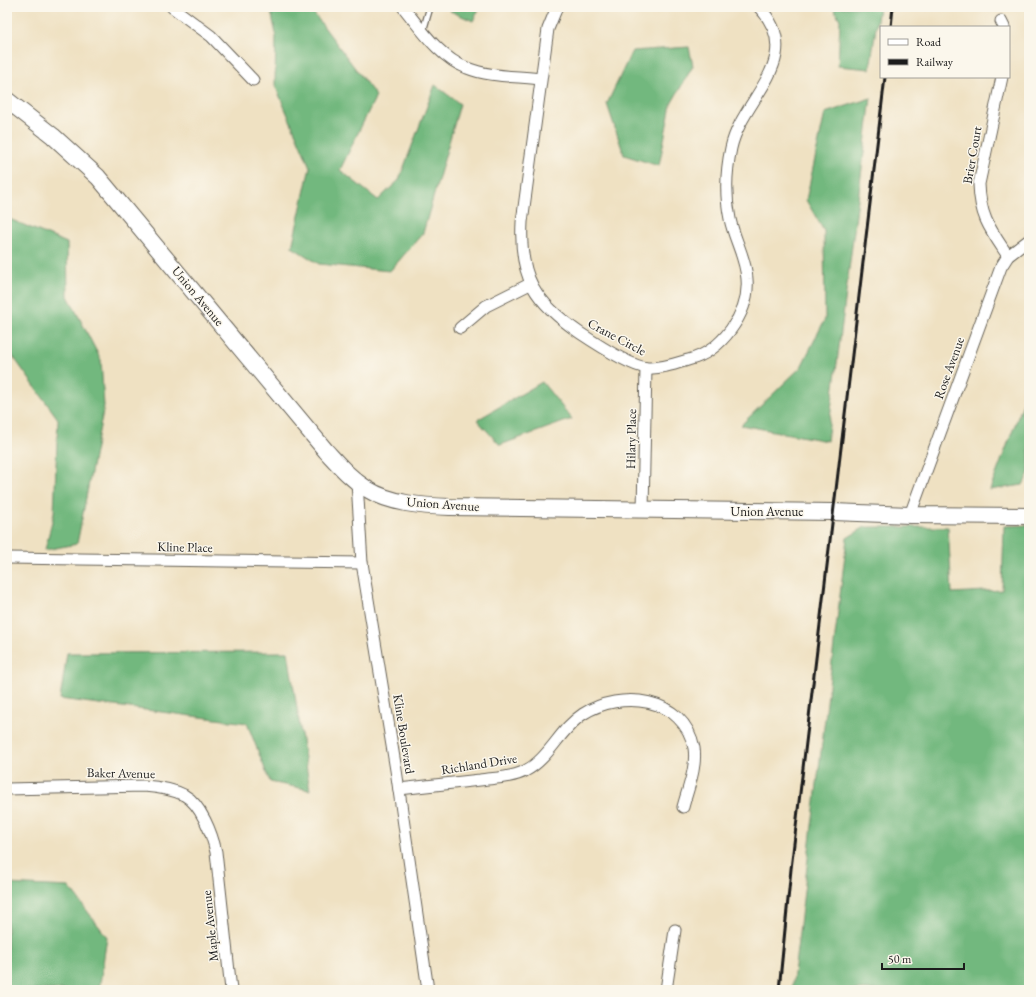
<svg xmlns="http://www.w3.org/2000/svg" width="1036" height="997" viewBox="0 0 1036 997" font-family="'EB Garamond',serif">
<rect width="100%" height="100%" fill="#fbf7ec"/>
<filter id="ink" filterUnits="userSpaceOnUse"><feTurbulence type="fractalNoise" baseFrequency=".025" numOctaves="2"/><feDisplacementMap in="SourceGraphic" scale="8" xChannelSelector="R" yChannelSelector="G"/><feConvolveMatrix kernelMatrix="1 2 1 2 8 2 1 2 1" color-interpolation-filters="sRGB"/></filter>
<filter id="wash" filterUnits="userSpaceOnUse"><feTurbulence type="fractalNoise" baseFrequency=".012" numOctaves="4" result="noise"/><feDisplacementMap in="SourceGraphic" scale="16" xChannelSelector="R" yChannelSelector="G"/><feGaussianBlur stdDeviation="0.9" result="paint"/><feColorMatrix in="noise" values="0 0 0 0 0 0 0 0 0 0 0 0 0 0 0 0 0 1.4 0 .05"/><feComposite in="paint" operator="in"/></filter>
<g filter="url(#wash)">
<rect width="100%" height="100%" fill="#efe1c2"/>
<g fill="#72b87e" stroke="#476a4d">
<polygon points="270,7 309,7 376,96 340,170 378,200 399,180 435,85 460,104 423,233 390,271 319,264 292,247 310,167 275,85 276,34"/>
<polygon points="453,7 480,7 473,21 450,11"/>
<polygon points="833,7 879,7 870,69 838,66 840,20"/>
<polygon points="689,47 693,66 671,104 659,166 624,155 607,104 632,51"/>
<polygon points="871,98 827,441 741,425 801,367 825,319 824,231 806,200 825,113"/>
<polygon points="7,218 67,243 68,296 101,360 104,406 77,544 45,550 54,513 58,419 7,348"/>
<polygon points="542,382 572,419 500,445 477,420"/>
<polygon points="1029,388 1029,473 1023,485 990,490"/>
<polygon points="1029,525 1029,990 792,990 847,538 865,527 948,527 952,593 1002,590 1004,526"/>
<polygon points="288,652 310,790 270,782 247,723 60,699 67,653"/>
<polygon points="7,884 69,887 107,937 99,990 7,990"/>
</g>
</g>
<g filter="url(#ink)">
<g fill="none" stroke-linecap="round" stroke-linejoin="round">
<defs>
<polyline id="service" points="423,31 430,7"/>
<g id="minor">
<polyline points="172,7 211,36 253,80"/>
<path d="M403,7c18,22 37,51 64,61 22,9 50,8 73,11"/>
<path d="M557,7l-9,22 -26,193c-3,56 13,80 58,111 15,10 50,33 67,35 13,1 28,-4 41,-8 33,-8 62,-47 59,-81 -1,-21 -13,-40 -17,-60 -5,-24 -4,-48 1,-71 11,-51 77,-89 28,-141"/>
<polyline points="1001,21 1004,27"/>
<path d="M1002,77l-23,107c1,33 11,45 29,72"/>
<polyline points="460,328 486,306 530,284"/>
<polyline points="357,482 362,563 396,770 428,990"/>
<polyline points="643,510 646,368"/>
<polyline points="910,515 1001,267 1008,256 1029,240"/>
<polyline points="7,558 362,563"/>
<path d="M7,789l137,-3c14,1 28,3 40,9 17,9 28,39 32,57l15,138"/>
<path d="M399,789c27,-3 54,-6 81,-9 14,-2 32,-2 45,-9 24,-12 35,-42 58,-57 37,-24 101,-18 111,34 3,19 -6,40 -11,59"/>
<polyline points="666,990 675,930"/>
</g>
<path id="secondary" d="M7,100l46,36 45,41 228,274c13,14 25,28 41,38 24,15 56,17 83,18l383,5 77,3 119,1"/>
</defs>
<use href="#service" stroke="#666156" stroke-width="8"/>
<use href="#minor" stroke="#666156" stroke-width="13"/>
<use href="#secondary" stroke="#666156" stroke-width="18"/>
<use href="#service" stroke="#fff" stroke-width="5.5"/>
<use href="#minor" stroke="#fff" stroke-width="11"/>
<use href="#secondary" stroke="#fff" stroke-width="16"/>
<g stroke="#1c1c1c" stroke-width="3">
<polyline points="891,27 893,7"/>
<polyline points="779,990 791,869 885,77"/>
</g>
</g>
</g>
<g text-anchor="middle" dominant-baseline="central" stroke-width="3" stroke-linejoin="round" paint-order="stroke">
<g font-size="13" fill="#1c1c1c" stroke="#fbf7ec">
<text transform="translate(972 155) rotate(-80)">Brier Court</text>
<text transform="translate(198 296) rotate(50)">Union Avenue</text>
<text transform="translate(617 337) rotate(28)">Crane Circle</text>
<text transform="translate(949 368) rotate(-70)">Rose Avenue</text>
<text transform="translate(631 439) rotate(-89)">Hilary Place</text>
<text transform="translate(443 504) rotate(4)">Union Avenue</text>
<text x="767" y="511">Union Avenue</text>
<text transform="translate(185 547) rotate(1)">Kline Place</text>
<text transform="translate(404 734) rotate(81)">Kline Boulevard</text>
<text transform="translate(479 764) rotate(-9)">Richland Drive</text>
<text transform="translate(121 773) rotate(1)">Baker Avenue</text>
<text transform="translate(210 926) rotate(-96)">Maple Avenue</text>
</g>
</g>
<rect width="1036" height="997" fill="none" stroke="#fbf7ec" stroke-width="24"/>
<rect x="880" y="26" width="130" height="52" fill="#fbf7ec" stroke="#a29f99"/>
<rect x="888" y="39" width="20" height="6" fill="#ffffff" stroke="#a29f99"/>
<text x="916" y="46" font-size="12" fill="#1c1c1c">Road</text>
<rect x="888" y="59" width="20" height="6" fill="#1c1c1c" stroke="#a29f99"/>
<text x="916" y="66" font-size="12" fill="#1c1c1c">Railway</text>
<path d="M882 963v6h82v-6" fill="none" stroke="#1c1c1c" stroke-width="2"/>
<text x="888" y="963" font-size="12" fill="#1c1c1c" stroke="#fbf7ec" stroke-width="3" paint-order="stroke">50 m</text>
</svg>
